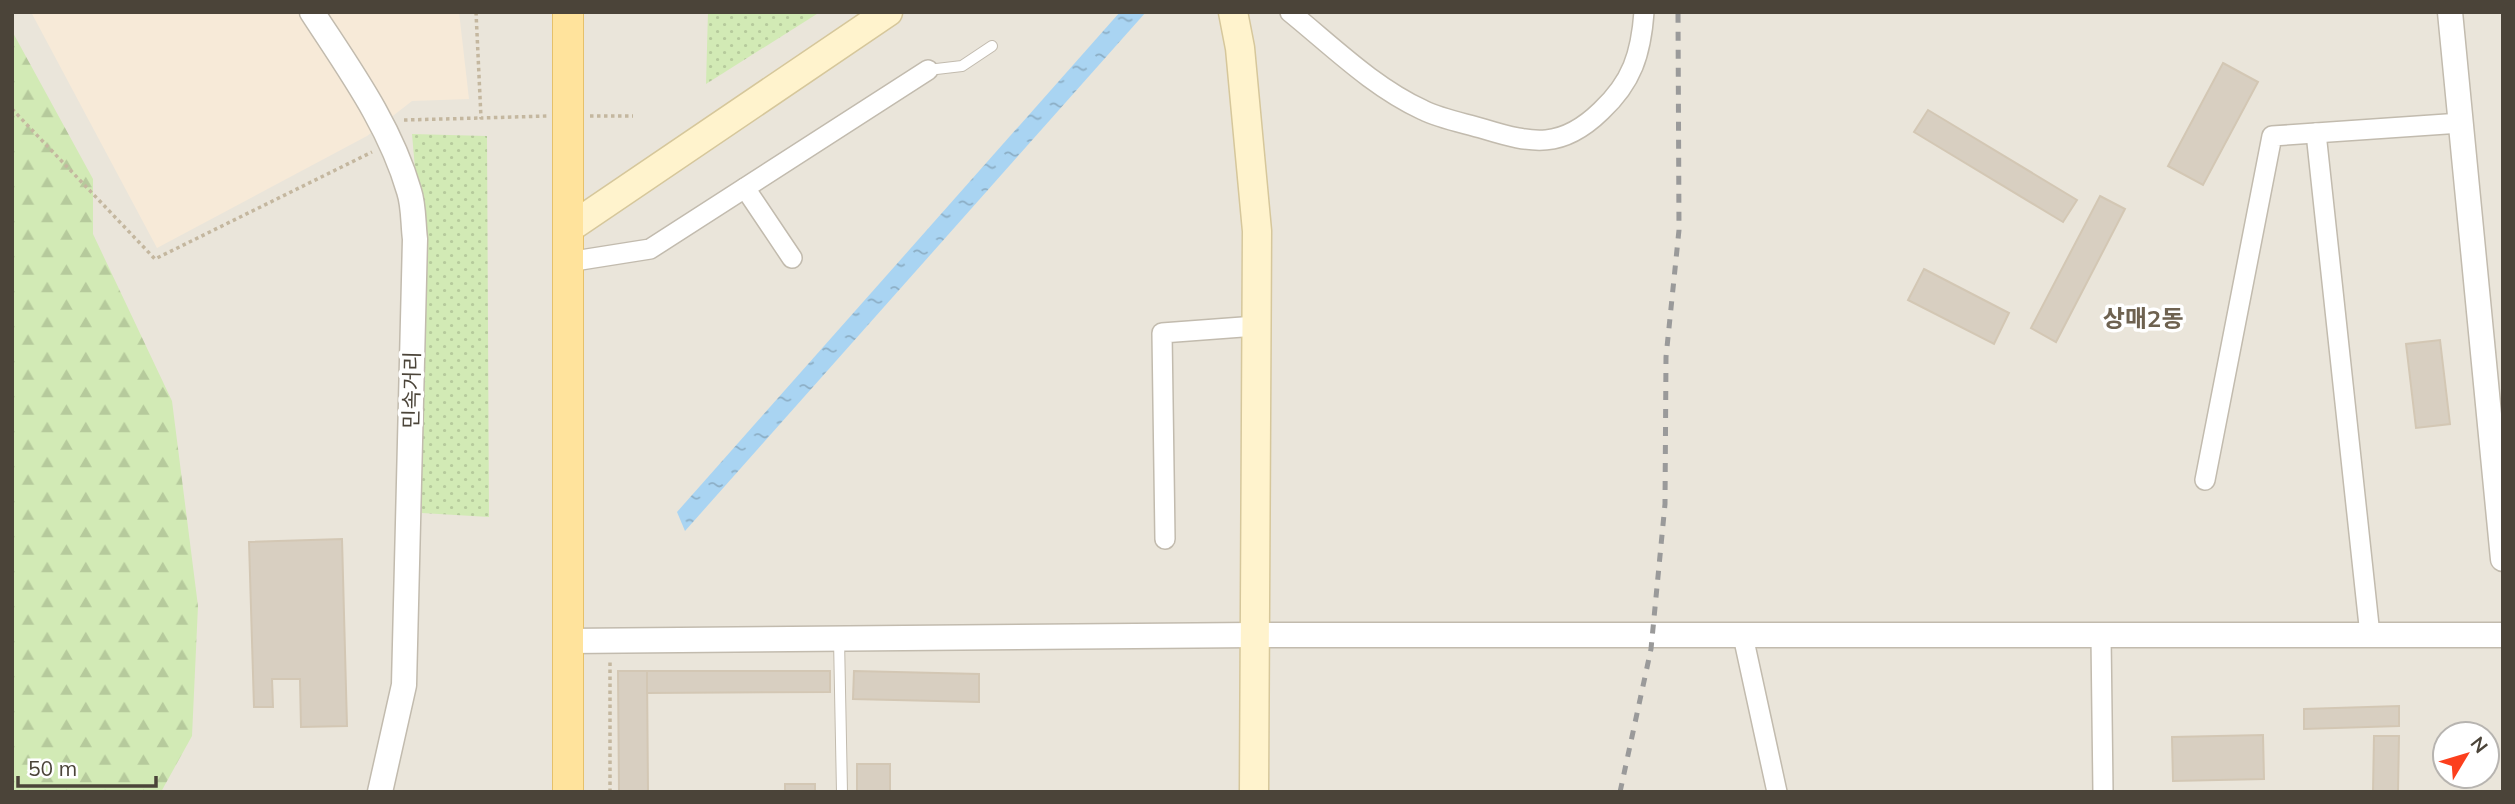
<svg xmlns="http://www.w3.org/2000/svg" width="2515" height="804" viewBox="0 0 2515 804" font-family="Mulish,'Noto Sans KR',sans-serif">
<defs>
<pattern id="grass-dots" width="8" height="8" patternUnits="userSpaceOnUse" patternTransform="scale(1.75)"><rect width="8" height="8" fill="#d2eab5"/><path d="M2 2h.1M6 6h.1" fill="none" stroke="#b6ca9c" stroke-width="1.8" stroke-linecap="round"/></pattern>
<pattern id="forest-firs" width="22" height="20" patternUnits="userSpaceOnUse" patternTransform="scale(1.75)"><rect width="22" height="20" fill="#d2eab5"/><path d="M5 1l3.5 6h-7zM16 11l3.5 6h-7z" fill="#b6ca9c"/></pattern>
<pattern id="water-ripples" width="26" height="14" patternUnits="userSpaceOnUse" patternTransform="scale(1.75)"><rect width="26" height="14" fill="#a9d4f2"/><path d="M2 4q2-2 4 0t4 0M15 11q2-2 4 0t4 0" fill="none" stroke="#8caec5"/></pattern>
</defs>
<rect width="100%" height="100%" fill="#f6f3ec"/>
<path fill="#eae5da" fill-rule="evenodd" d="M12,12h2491v780h-2491zM2445,734h42v42h-42z"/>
<polygon fill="#f7ead8" points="31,12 459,12 469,99 412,101 367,136 157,248"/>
<g fill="url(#grass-dots)">
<polygon points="708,12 820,12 706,84"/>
<polygon points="412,134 487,136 489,517 422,513 422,249"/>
</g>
<polygon fill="url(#forest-firs)" points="12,31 93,179 93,234 172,401 198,606 192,736 161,792 12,792"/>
<polygon fill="url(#water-ripples)" points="1120,12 1146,12 685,531 677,512"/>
<g fill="#d8cfc1" stroke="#d3c7b4" stroke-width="2">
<polygon points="2223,63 2258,82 2203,185 2168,166"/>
<polygon points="1928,110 2077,200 2063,222 1914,132"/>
<polygon points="2100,196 2125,209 2056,342 2031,328"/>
<polygon points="1924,269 2009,313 1994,344 1908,300"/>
<polygon points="2440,340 2450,424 2416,428 2406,344"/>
<polygon points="342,539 347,726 301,727 300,679 272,679 273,707 254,707 249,542"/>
<polygon points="618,671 647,671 648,792 619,792"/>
<polygon points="647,671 830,671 830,692 647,693"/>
<polygon points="854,671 979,674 979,702 853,699"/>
<polygon points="2399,706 2399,726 2304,729 2304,709"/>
<polygon points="2263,735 2264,779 2173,781 2172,737"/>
<polygon points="2374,736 2399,736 2398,792 2373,792"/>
<rect x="857" y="764" width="33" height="28"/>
<rect x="785" y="784" width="30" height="8"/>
</g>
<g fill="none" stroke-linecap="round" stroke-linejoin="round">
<defs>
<g id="service">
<polyline points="928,70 962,66 992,46"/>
<polyline points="839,639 842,792"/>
</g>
<g id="minor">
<path d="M1290,12c42,34 83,75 133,98 18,9 41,13 61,19 49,15 78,20 117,-18 31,-29 40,-57 43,-99"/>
<polyline points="2316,133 2370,635"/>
<polyline points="745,188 792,258"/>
<polyline points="568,262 650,249 928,70"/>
<polyline points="2205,480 2272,136 2461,123"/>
<polyline points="1165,539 1162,333 1256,326"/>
<polyline points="1743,636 1777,792"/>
<polyline points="2101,636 2103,792"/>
</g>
<g id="tertiary">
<path d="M312,12c37,57 78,113 97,179 5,15 4,33 6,48l-11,446 -24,107"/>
<polyline points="2450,12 2503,559"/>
<polyline points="568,641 1254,635 2503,635"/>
</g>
<g id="secondary">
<polyline points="1233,12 1240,48 1257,231 1254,792"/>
<polyline points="568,229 888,12"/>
</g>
<polyline id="primary" points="568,792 568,12"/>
</defs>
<use href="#service" stroke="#c2bbae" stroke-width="12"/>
<use href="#minor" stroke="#c2bbae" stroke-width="22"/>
<use href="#tertiary" stroke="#c2bbae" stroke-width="27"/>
<use href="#secondary" stroke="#d6c79b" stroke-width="31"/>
<use href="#primary" stroke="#e6c16a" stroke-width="32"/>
<g stroke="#c4b79f" stroke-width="3.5" stroke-dasharray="3.5 3.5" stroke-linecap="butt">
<polyline points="476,12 481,118 547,116"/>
<polyline points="12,109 155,259 372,152"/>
<polyline points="590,116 633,116"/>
<polyline points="404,120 481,118"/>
<polyline points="610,792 610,661"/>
</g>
<use href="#service" stroke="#fff" stroke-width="10"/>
<use href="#minor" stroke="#fff" stroke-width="19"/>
<use href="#tertiary" stroke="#fff" stroke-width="24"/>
<use href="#secondary" stroke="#fff3cd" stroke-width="28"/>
<use href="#primary" stroke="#ffe39c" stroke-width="30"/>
<polyline stroke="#9a9a9a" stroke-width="5" stroke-dasharray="9 9" stroke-linecap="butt" points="1620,792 1651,649 1665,504 1666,357 1679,230 1678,12"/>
</g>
<g text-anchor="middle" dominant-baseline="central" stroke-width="7" stroke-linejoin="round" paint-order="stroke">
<g font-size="21" fill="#4b4439" stroke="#fff">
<text transform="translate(411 390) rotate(-89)">민속거리</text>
</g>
<g font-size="24" font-weight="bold" fill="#6e6250" stroke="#fff">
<text x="2143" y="318">상매2동</text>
</g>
</g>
<rect width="2515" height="804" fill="none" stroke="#4b4439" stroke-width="28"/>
<g transform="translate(2466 755) rotate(52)"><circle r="33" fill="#ffffff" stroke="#b7b4b0" stroke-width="2"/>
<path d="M0-5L12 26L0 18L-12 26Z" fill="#fc3f1d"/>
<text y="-10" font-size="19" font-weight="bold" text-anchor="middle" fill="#4b4439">N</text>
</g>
<path d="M18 776v10h138v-10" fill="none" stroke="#4b4439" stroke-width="3.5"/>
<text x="28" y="776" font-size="21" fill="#4b4439" stroke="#ffffff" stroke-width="5" paint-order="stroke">50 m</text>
</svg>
